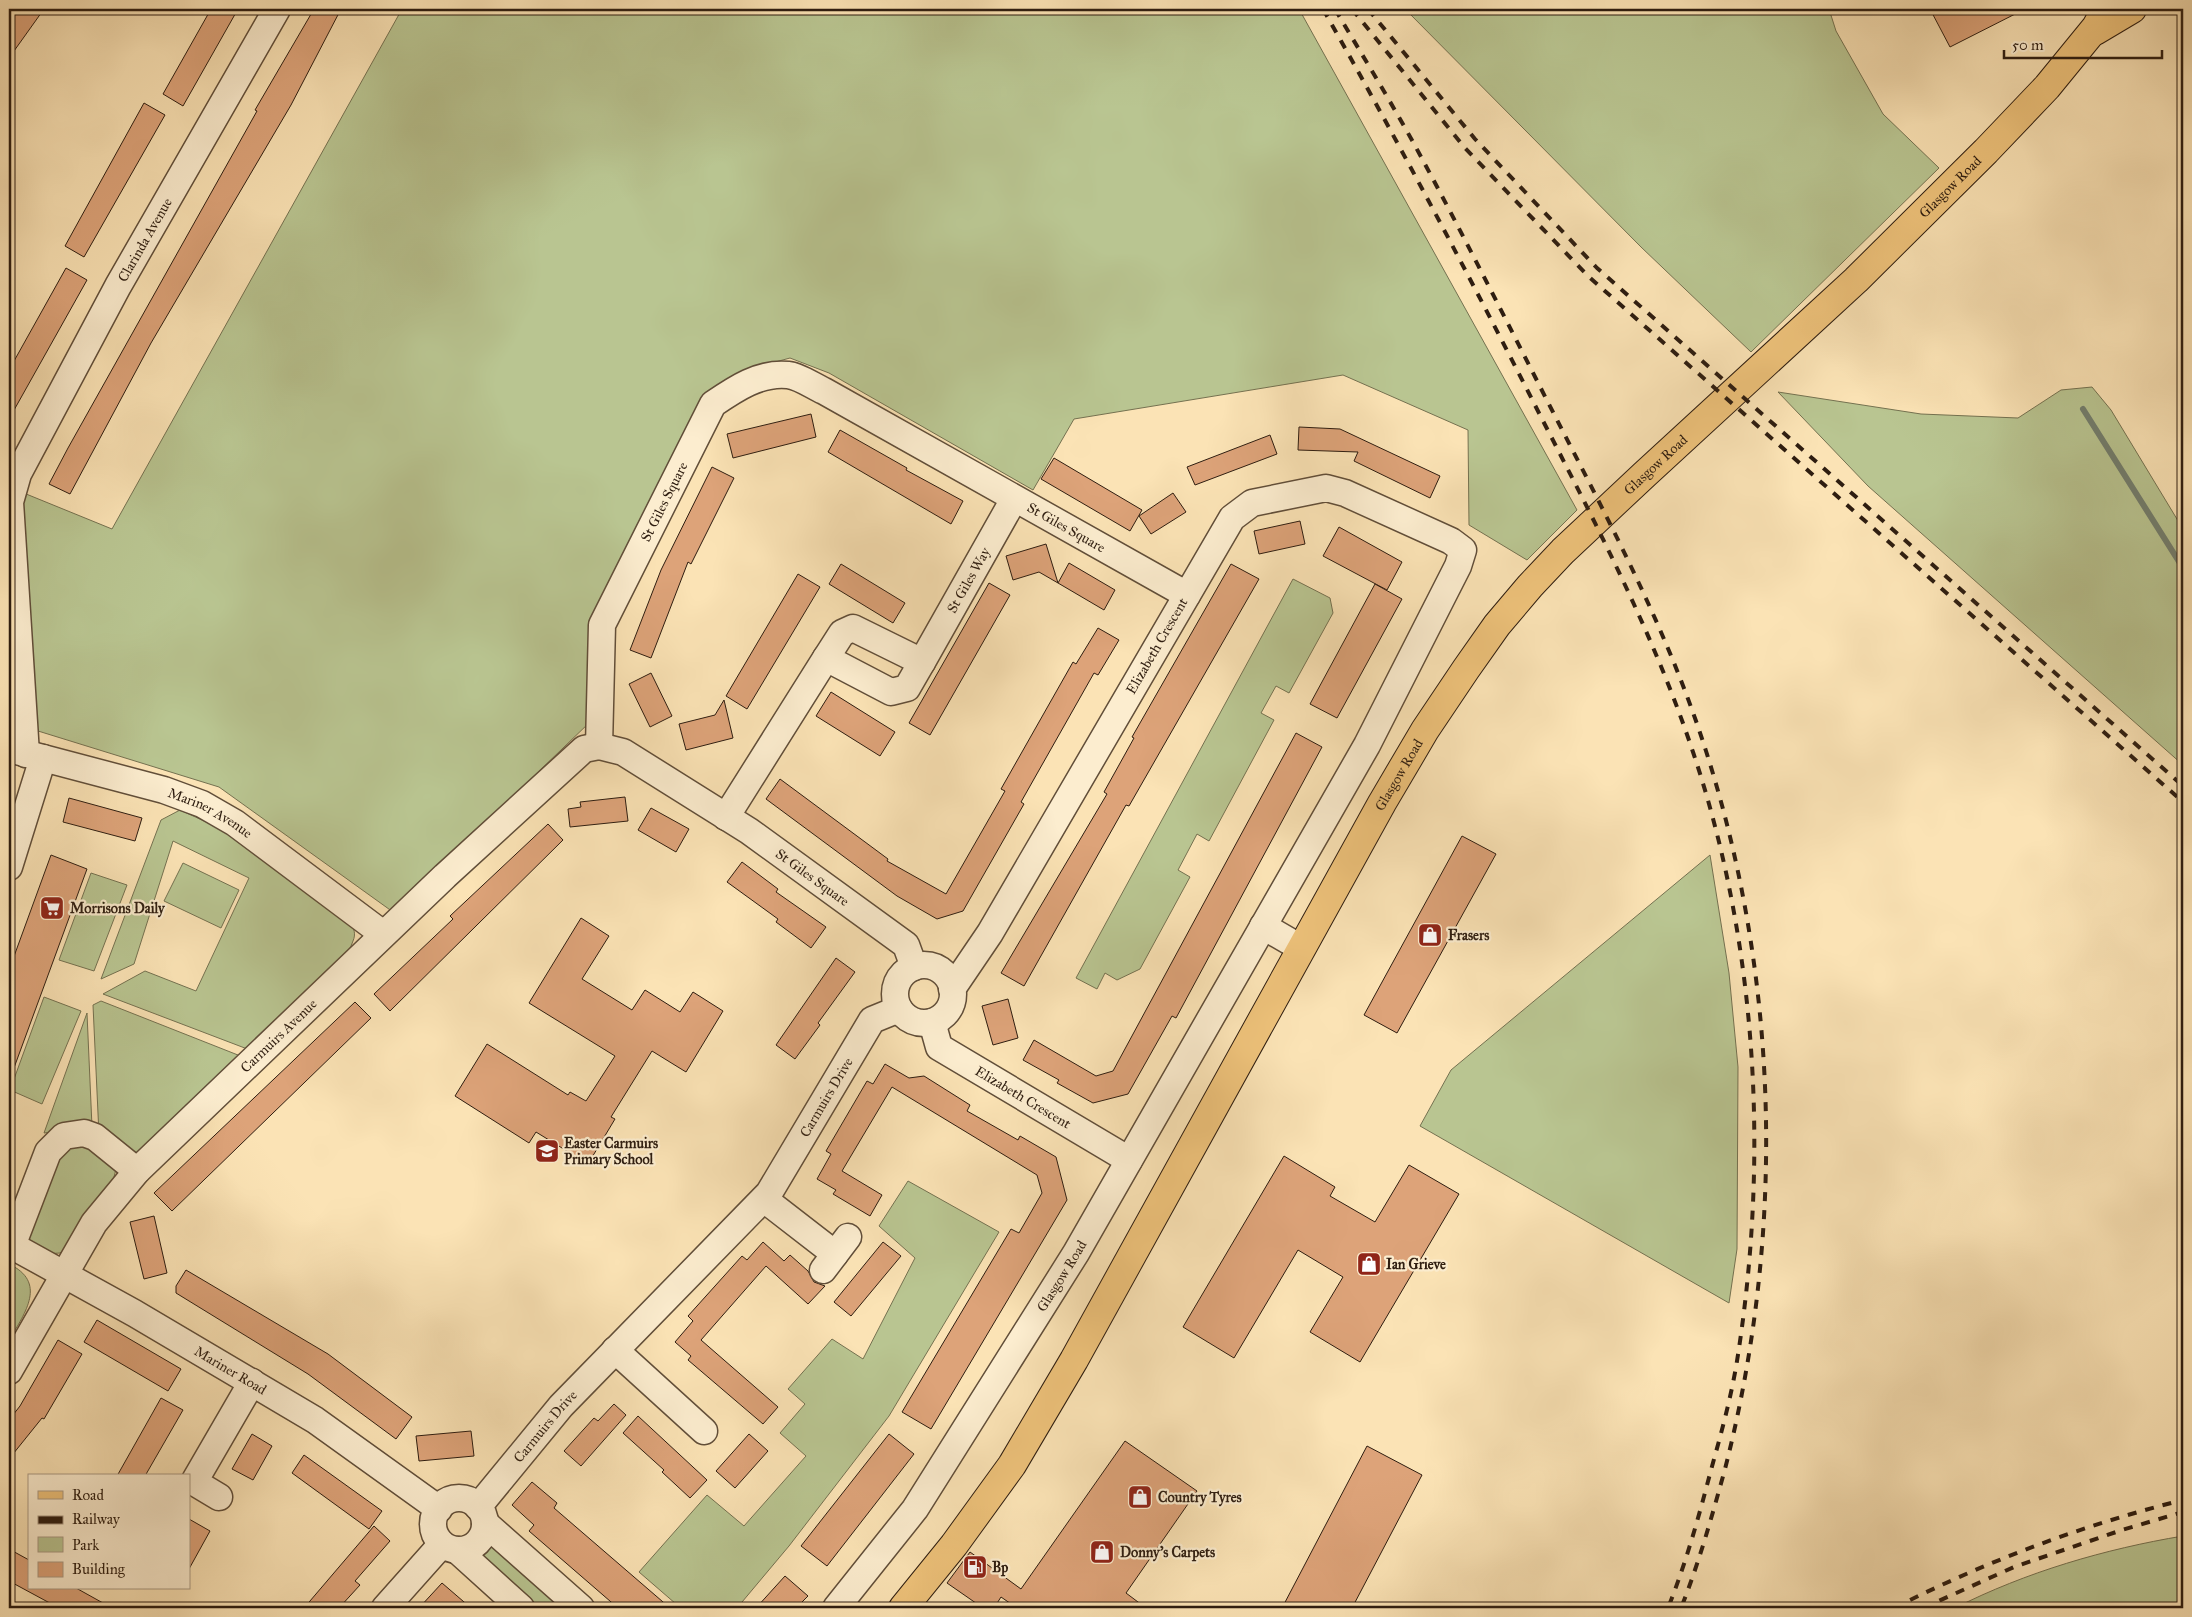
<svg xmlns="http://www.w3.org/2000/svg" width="2192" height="1617" viewBox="0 0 2192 1617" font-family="'IM FELL Great Primer',serif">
<rect width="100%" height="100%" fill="#fbe3b5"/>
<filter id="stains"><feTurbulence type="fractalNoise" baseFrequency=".004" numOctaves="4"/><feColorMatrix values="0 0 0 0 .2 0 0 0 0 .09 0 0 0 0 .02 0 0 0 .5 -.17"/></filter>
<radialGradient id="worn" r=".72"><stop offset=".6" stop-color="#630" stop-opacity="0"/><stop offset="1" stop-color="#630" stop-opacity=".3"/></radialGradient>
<g fill="#b9c591" stroke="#747150">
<polygon points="402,9 1299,9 1577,510 1527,560 1469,525 1468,430 1343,375 1074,419 1033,490 829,373 790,358 757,367 712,391 592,625 591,721 393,912 219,787 9,722 9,487 112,529"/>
<polygon points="1405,9 1829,9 1836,31 1883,114 1939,168 1751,352 1641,247"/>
<polygon points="2092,387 2111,410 2183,529 2183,765 1868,486 1778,392 1921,414 2018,418 2061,390"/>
<polygon points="1293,579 1330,598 1333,613 1289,693 1276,686 1261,713 1274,720 1209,841 1197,834 1178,870 1190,877 1140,969 1117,980 1105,973 1097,989 1076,978"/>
<path d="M180,810l55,25 116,88c3,6 5,11 2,18 -8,28 -79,86 -103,109l-147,-56 42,-23 51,20 53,-113 -76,-37 -39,123 -33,15 60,-159z"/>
<polygon points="1710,855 1729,973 1738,1067 1737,1249 1729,1303 1420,1126 1451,1070"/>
<polygon points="183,863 239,890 221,928 164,901"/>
<polygon points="91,873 127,885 94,971 59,960"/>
<polygon points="44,997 81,1011 42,1104 10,1090"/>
<polygon points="101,1001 243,1057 135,1162 99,1135 93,1005"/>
<polygon points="87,1013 92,1127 44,1133"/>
<polygon points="82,1144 116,1169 112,1185 70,1245 60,1253 45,1254 29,1240 28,1228 62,1147"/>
<polygon points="908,1181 999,1232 889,1416 789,1546 737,1608 673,1608 676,1604 639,1572 707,1495 744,1526 806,1456 780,1433 805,1404 788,1389 832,1339 863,1359 915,1258 879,1226"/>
<path d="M9,1264c38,18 17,48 0,76z"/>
<path d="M2183,1536v72h-228c71,-36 150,-59 228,-72z"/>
<polygon points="491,1542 565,1608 536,1608 479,1556"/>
</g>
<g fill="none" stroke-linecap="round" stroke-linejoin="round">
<polyline stroke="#727e6e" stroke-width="6" points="2083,409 2183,568"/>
</g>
<g fill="#dda379" stroke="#2e1d10">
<polygon points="9,9 44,9 9,58"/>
<polygon points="211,9 238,9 183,106 163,94"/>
<polygon points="314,9 341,9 291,105 151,343 70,494 49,484 68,448 257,111 255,110"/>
<polygon points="1930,9 2025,9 1950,47"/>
<polygon points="144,103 165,115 84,257 65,246"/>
<polygon points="66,268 87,280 9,419 9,370"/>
<polygon points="811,414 816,437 733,458 727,434"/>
<polygon points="1299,427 1340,429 1440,476 1430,498 1354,461 1358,452 1298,450"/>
<polygon points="840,430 907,468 906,470 963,501 951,524 828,452"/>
<polygon points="1270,435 1277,454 1195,485 1187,467"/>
<polygon points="1054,458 1142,510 1130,531 1041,479"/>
<polygon points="712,467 734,478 691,564 688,562 651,658 630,650 661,570"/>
<polygon points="1173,493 1186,512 1151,534 1139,516"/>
<polygon points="1300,521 1305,544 1259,554 1254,531"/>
<polygon points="1339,527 1402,562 1387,590 1323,556"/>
<polygon points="1046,544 1058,583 1039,572 1013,580 1006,556"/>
<polygon points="1069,563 1115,590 1104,610 1058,583"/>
<polygon points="841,564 905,603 893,623 829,584"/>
<polygon points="1231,564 1259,579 1129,806 1126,805 1024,986 1001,973 1107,794 1104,792 1134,738 1132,737"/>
<polygon points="798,574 820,587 747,709 726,696"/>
<polygon points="989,583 1010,595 930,735 909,723"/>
<polygon points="1375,584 1402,599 1337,718 1310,704"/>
<polygon points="1098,628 1119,640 1098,675 1094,673 1021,802 1024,804 963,911 937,919 897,896 766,799 780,779 888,859 887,861 946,894 1005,791 1001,789 1073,662 1076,664"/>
<polygon points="651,673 672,716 650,727 629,684"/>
<polygon points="831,692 895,732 880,756 816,716"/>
<polygon points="724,700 733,738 686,750 679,724 715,715"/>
<polygon points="1296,733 1322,747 1176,1018 1172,1016 1128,1094 1093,1103 1057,1083 1059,1080 1023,1060 1034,1040 1096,1076 1113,1071"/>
<polygon points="625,797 628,821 570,827 568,809 581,807 580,802"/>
<polygon points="69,798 142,818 135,841 63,822"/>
<polygon points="651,808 689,829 676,852 638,830"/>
<polygon points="548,824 563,840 390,1011 374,994 453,919 450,916"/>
<polygon points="1462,836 1496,854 1397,1033 1364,1015"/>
<polygon points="51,855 87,869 11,1076 9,1075 9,970"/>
<polygon points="742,862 778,889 776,892 826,927 811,948 776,922 778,919 727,882"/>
<polygon points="581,918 609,936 582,979 632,1010 645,990 680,1012 693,992 723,1011 686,1072 652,1051 611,1117 615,1119 588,1164 536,1132 529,1143 455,1096 487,1044 568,1095 570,1092 586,1101 615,1056 529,1003"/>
<polygon points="836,958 855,972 818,1023 820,1025 795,1059 776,1045"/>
<polygon points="1008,999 1018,1038 993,1045 982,1006"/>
<polygon points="355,1002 371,1018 172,1211 154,1193"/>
<polygon points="885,1064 909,1078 924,1076 970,1105 967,1111 1018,1140 1020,1136 1056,1157 1067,1200 931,1429 902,1412 1011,1229 1019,1233 1042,1193 1037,1175 892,1087 842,1171 882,1195 870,1216 833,1194 836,1190 817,1179 831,1154 826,1151 867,1081 873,1084"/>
<polygon points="1284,1156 1335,1187 1330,1196 1375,1222 1409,1165 1459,1194 1360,1362 1310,1332 1343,1277 1298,1250 1234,1358 1183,1327"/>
<polygon points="154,1216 167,1273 144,1279 130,1222"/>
<polygon points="763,1242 784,1261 790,1255 808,1271 814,1282 825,1286 808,1304 766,1266 701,1340 778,1407 763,1424 688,1360 691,1356 675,1342 693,1321 688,1316 742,1256 747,1260"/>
<polygon points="883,1242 901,1256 851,1316 834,1302"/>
<polygon points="186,1270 328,1354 412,1417 396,1439 308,1374 176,1293 176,1286"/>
<polygon points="97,1320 181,1369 168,1391 84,1342"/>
<polygon points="58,1340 82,1354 44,1419 42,1418 9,1459 9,1420 20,1406"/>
<polygon points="161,1398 183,1410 145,1476 117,1476"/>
<polygon points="614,1404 626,1415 581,1466 564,1451 594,1418 598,1421"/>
<polygon points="638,1416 707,1480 690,1498 662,1472 664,1470 623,1433"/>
<polygon points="471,1431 474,1456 419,1461 416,1436"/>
<polygon points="252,1434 272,1446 253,1480 232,1469"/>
<polygon points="749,1434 768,1451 735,1488 716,1471"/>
<polygon points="889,1434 914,1454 827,1566 801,1546"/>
<polygon points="1125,1441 1197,1491 1126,1593 1146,1608 1017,1608 1001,1597 994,1608 983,1608 947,1583 970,1552 1021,1589"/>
<polygon points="1367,1446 1422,1475 1352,1608 1282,1608"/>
<polygon points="304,1455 382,1511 369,1529 292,1473"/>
<polygon points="532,1482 557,1503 554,1508 670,1608 618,1608 529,1531 534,1525 512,1505"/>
<polygon points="189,1519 210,1531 189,1569"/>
<polygon points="374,1526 390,1541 355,1581 360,1585 339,1608 304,1608"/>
<polygon points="9,1549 29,1560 29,1588 76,1588 112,1608 59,1608 9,1581"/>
<polygon points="785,1576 808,1596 796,1608 756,1608"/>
<polygon points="442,1583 471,1608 419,1608"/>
</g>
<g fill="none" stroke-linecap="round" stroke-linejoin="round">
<defs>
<g id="minor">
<polygon points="853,628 922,662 907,688 891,692 826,658 842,633"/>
<path id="s1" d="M922,662l92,-163"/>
<path id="s2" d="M599,746l3,-121 111,-221c22,-15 47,-32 75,-29 11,1 25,11 36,16l363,204"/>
<path id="s3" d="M599,746l24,6 126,79 157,114 8,22"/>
<path id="s4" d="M9,749l155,41 38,14 33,19 148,111"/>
<path id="s5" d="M26,754l-16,-252 8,-28 100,-188 159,-277"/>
<polyline points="726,817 826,658"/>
<polyline points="9,867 43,758"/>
<polyline points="1263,926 1301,948"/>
<circle cx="924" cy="994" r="29"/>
<path id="s6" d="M932,1022l7,25 190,113"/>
<polyline points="764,1199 835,1254"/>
<path id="s7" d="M9,1244l125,69 181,107 124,89"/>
<polyline points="12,1246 48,1152 64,1136 84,1133 95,1137 137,1171"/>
<polyline points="823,1270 848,1237"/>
<polyline points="615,1350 704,1431"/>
<path id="s8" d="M9,1371l85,-148 43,-52 308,-295 139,-127 15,-3"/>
<polyline points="219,1497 194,1482 252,1382"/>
<circle cx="459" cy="1524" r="26"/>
<path id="s9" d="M478,1507l83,-101 208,-213 103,-173 27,-11"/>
<polyline points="485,1523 581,1608"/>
<polyline points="457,1550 521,1608"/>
<polyline points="385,1608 442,1544"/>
<path id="s10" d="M836,1608l79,-99 161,-256 291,-508 91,-179 5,-16 -12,-9 -106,-48 -19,-5 -74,15 -20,15 -242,415 -38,56"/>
</g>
<g id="major">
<polyline points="2095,31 2132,9"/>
<path id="s11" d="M903,1608l51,-63 58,-80 62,-105 308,-557 43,-73 41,-61 31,-44 33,-39 33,-35 81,-76 212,-195 130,-129 61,-64 49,-60 10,-18"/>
</g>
</defs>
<use href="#minor" stroke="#614e39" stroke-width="29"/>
<use href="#major" stroke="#2e1d10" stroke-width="30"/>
<use href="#minor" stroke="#fcedcf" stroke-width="26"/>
<use href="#major" stroke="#eec27a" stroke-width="28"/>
<g stroke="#2e1d10" stroke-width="4" stroke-dasharray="9 9" stroke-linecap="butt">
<path d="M1323,9c76,134 148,270 218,408 56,109 113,218 152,335 65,194 76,408 44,609 -6,37 -16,73 -26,109 -12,46 -25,93 -43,138"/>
<path d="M1335,9c26,44 53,88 78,133 49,90 95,182 142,274 56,109 114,218 151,335 74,232 79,483 19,718 -13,47 -26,94 -44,139"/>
<polyline points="1352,9 1465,148 1588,276 2183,802"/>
<polyline points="1368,9 1475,139 1597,268 2183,786"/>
<path d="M1894,1608c93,-47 189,-83 289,-108"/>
<polyline points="1923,1608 2014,1567 2122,1530 2183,1512"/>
</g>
</g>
<defs>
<symbol id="supermarket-square" viewBox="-11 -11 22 22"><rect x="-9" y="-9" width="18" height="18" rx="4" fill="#8f2418" stroke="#fcedcf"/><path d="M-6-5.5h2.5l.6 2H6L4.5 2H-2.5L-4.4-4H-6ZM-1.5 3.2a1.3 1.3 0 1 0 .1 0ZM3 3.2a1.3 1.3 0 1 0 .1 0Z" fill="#fff"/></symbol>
<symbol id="shop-square" viewBox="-11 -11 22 22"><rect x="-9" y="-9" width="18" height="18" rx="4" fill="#8f2418" stroke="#fcedcf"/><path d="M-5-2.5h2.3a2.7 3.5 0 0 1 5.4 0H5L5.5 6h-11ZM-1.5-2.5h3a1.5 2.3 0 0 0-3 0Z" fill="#fff"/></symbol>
<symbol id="school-square" viewBox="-11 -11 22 22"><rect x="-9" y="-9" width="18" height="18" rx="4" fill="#8f2418" stroke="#fcedcf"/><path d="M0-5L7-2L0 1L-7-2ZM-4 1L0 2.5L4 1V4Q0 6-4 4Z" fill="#fff"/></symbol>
<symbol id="fuel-square" viewBox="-11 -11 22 22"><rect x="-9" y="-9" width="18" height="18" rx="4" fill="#8f2418" stroke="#fcedcf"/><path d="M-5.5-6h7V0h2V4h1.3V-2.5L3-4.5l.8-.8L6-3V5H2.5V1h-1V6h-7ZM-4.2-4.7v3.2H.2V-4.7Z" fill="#fff"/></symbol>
</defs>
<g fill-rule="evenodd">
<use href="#supermarket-square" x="38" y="894" width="28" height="28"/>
<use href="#shop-square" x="1416" y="921" width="28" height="28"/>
<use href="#school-square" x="533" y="1137" width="28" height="28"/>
<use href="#shop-square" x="1355" y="1250" width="28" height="28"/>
<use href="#shop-square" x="1126" y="1483" width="28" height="28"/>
<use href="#shop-square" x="1088" y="1538" width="28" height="28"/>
<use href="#fuel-square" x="961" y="1553" width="28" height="28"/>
</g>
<g text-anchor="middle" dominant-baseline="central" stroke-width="4.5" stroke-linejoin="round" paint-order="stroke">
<g font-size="14" fill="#2e1d10" stroke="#fcedcf">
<text stroke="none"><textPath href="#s11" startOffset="1781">Glasgow Road</textPath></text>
<text stroke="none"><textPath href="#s5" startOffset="548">Clarinda Avenue</textPath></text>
<text stroke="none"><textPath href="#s11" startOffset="1376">Glasgow Road</textPath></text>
<text stroke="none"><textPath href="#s2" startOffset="259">St Giles Square</textPath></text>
<text stroke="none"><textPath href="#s2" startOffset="768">St Giles Square</textPath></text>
<text stroke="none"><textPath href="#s1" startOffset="94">St Giles Way</textPath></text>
<text transform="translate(1157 646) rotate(-60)">Elizabeth Crescent</text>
<text stroke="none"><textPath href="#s11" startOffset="971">Glasgow Road</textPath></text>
<text stroke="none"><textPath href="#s4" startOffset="212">Mariner Avenue</textPath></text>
<text stroke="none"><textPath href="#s3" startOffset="252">St Giles Square</textPath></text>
<text stroke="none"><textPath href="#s8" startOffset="434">Carmuirs Avenue</textPath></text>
<text stroke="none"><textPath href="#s9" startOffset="540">Carmuirs Drive</textPath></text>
<text stroke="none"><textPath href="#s6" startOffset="124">Elizabeth Crescent</textPath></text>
<text stroke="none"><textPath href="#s10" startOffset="402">Glasgow Road</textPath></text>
<text stroke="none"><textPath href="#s7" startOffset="255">Mariner Road</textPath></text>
<text stroke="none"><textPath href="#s9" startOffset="105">Carmuirs Drive</textPath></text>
</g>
<g font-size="14" font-weight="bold" fill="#2e1d10" stroke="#fcedcf" text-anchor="start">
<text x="70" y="908">Morrisons Daily</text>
<text x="1448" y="935">Frasers</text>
<text x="564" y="1143">Easter Carmuirs<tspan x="564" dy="16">Primary School</tspan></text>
<text x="1386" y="1264">Ian Grieve</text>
<text x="1158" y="1497">Country Tyres</text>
<text x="1120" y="1552">Donny's Carpets</text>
<text x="992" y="1567">Bp</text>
</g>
</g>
<rect width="2192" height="1617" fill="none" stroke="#fbe3b5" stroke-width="30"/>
<rect x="10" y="10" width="2172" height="1597" fill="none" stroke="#2e1d10" stroke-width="2.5"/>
<rect x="15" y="15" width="2162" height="1587" fill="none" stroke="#2e1d10"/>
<rect x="28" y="1474" width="162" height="115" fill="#fcedcf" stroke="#aa9a83"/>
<rect x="38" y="1491" width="25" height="8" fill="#eec27a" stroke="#aa9a83"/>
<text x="72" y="1500" font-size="15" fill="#2e1d10">Road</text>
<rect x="38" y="1516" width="25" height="8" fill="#2e1d10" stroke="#aa9a83"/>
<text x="72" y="1524" font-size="15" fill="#2e1d10">Railway</text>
<rect x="38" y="1537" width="25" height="15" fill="#b9c591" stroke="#aa9a83"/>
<text x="72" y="1550" font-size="15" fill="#2e1d10">Park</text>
<rect x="38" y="1562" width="25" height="15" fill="#dda379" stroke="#aa9a83"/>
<text x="72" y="1574" font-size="15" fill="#2e1d10">Building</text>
<path d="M2004 50v8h158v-8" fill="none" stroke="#2e1d10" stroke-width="2.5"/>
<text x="2012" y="50" font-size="15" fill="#2e1d10" stroke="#fcedcf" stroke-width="4" paint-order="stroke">50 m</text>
<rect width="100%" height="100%" filter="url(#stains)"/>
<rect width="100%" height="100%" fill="url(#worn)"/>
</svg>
